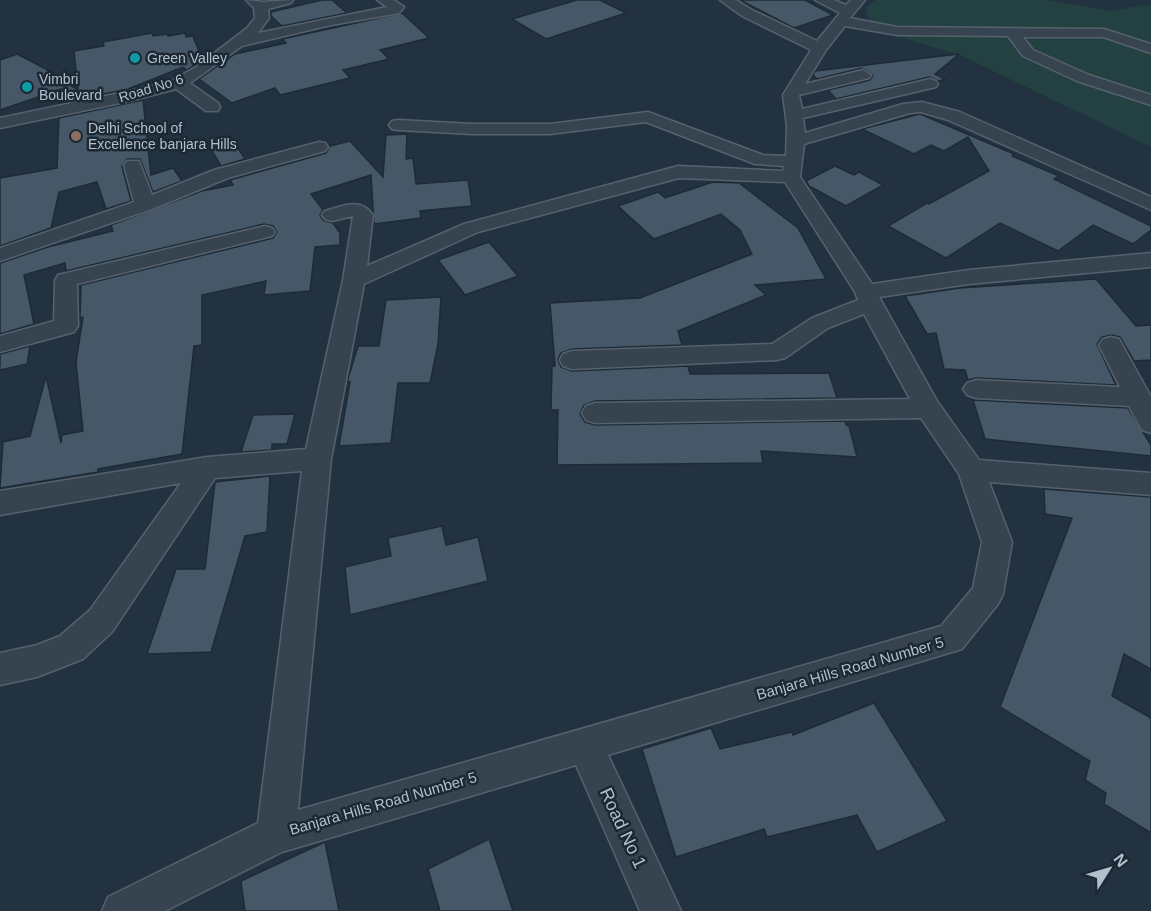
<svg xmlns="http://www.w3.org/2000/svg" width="1151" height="911" viewBox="0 0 1151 911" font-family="Helvetica,sans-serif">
<rect width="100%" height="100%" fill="#223240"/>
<polygon fill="#244141" points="876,0 1048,0 1110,11 1151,4 1151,147 962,56 871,28 866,7"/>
<g fill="#465867" stroke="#1e2b37" stroke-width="1.5">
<polygon points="322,0 332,0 347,13 282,26 271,16 271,12"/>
<polygon points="577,0 600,0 626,13 546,39 512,19"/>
<polygon points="740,0 805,0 833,15 794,28"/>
<polygon points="402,13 429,38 380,50 389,59 343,70 350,78 280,95 275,88 232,103 199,79 235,54 286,43 282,39"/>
<polygon points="152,33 153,36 168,34 168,36 185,33 186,37 193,36 200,54 194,63 199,62 187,70 183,67 128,89 60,103 61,89 0,110 0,60 17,54 46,69 78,90 74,51 104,46 103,42"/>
<polygon points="959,54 935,74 945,79 939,81 929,77 836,99 828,90 870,80 873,75 862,68 817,79 813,75 815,71"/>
<polygon points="143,100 151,175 173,168 182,181 153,192 140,159 127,159 122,166 131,201 106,209 97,182 59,192 51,228 0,246 0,178 57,168 59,118"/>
<polygon points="920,114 1014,154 1012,156 1059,176 1054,179 1151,226 1151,230 1133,244 1093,225 1058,251 1000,223 946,258 888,226 927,203 929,204 989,171 968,137 944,151 931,145 914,154 862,129"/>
<polygon points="407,134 406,159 413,158 416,184 468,180 472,206 420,211 421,218 374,224 371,175 311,194 323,210 320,215 323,220 333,223 340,233 340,245 315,247 310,291 264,295 266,281 202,295 202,345 194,346 182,454 98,469 98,472 0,488 3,442 30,436 46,376 61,443 62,435 83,431 76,362 83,317 80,318 81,285 273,238 277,232 273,226 264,224 66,271 65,263 24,275 34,324 0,334 0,263 48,247 113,231 111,225 202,191 233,185 230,180 326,153 330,146 350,141 383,177 386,135"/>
<polygon points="231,137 245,159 221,166 208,144"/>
<polygon points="835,166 854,175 859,172 883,185 846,206 809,186 806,181"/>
<polygon points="713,182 739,183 798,228 826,279 755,285 766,295 678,331 682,345 572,349 561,353 558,359 561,367 572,371 688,366 690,374 829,373 837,398 595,401 584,405 580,414 585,422 595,425 845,421 846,425 849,426 857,457 761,451 763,463 557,465 558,410 551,410 552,366 555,366 550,303 640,298 752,254 740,230 721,214 654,239 618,206 658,192 665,198"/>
<polygon points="489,242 518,276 465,295 438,260"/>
<polygon points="1096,279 1136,326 1151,325 1151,360 1134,361 1120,337 1112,335 1102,337 1097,344 1116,385 976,378 968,380 965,370 944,369 936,333 927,334 905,296 960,288"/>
<polygon points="441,297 438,344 430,383 398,383 391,443 339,446 350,382 348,382 348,379 358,346 379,346 386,300"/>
<polygon points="30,346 27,364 0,370 0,354"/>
<polygon points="973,400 1128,408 1151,445 1151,456 985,439"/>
<polygon points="295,414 287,444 272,444 272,450 241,452 253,415"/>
<polygon points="270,476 267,532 245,536 211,652 147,654 176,569 205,569 215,482"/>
<polygon points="1044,489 1151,497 1151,669 1124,654 1112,696 1151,718 1151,833 1104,804 1106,793 1085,780 1090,761 1000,707 1072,518 1045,514"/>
<polygon points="442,526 446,545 478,537 488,581 350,615 345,567 391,556 388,538"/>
<polygon points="874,703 947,821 877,852 857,815 767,837 764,829 676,857 642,749 711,728 720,749 792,732 793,735"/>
<polygon points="489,839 513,911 440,911 428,869"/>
<polygon points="325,842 339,911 245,911 241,881"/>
</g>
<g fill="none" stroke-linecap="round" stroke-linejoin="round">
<defs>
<g id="minor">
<polygon points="246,0 263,2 293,0 291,3 268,9 269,18 258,33 387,7 377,0 394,0 404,7 399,13 394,14 331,25 242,46 190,83 218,103 220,107 218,111 206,111 176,89 130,101 0,128 0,118 129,91 173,80 196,67 247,28 255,18 254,8"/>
<path d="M720,0h16l16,10 65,31 23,-28 -25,-13h19l12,5 5,-5h14l-15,18 47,9 207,2 47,15v9l-48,-16h-80l10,13 56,25 62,20v10l-74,-24 -54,-25 -15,-20 -111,-1 -52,-9 -19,24 -21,34 58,-14 8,5 -2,3 -70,17 3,14 128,-30 6,2 2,3 -2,3 -133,31 2,15 98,-29 19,-2 38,10 191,85v13l-203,-90 -27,-8 -11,1 -106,31 -4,33 72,107 97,-14 182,-17v14l-182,17 -90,13 58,104 42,59 172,13v22l-162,-13 23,60 -9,52 -5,10 -36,45 -354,106 73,156h-41l-64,-146 -294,87 -117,59h-63l6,-14 150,-74 44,-352 -87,7 -103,154 -29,27 -46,18 -37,8v-32l37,-8 23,-9 30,-26 91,-127 -181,32v-24l207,-34 99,-8 37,-169 10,-64 -21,5 -7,-2 -3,-4 3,-4c18,-5 35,-14 48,4l-6,51 97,-42 214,-58 105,5 1,-5 -29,-2 -109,-42 -96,12h-78l-74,-4 -6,-1 -3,-4 3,-4 6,-1 74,4h78l98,-12 115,43 23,1 1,-30 -4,-31 28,-45 -69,-34zM679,178l106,4 70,110 3,8 -46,18 -40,26 -200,7 -9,3 -3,6 3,6 9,3 205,-9 8,-2 43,-30 36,-14 46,85 -315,4 -9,3 -4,7 4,7 9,3 326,-5 38,56 23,68 -9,46 -32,38 -643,184 33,-351 33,-175 114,-52z"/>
<polygon points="319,142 325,143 328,147 325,151 228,178 152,209 0,261 0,248 134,202 124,165 127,161 139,161 152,195 214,170"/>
<polygon points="265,226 272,228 275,232 272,236 77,284 78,326 74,332 0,352 0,336 54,321 55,280 58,275"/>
<polygon points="1111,337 1119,339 1151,397 1151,433 1142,430 1129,406 976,398 967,395 963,389 967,383 976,380 1120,387 1099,345 1103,339"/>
</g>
</defs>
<use href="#minor" stroke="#55626e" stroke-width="3"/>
<use href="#minor" fill="#374450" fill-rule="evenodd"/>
</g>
<g fill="#0f9aa8" stroke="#1c2935" stroke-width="2">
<circle cx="135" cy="58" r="6"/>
<circle cx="27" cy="87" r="6"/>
</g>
<circle fill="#8d6e63" stroke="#1c2935" stroke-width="2" cx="76" cy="136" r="6"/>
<g text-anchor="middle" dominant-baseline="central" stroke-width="5" stroke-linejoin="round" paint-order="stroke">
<g font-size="14" fill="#b3bfcb" stroke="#1c2935" text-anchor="start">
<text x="147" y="58">Green Valley</text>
<text x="39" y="79">Vimbri<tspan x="39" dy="16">Boulevard</tspan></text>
<text x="88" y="128">Delhi School of<tspan x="88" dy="16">Excellence banjara Hills</tspan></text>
</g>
<g font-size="14" fill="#b3bfcb" stroke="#1c2935">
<text transform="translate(151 88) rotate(-17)">Road No 6</text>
</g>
<g font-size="15" fill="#b3bfcb" stroke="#1c2935">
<text transform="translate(850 668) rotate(-16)">Banjara Hills Road Number 5</text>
<text transform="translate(383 803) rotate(-16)">Banjara Hills Road Number 5</text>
</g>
<g font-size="18" fill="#b3bfcb" stroke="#1c2935">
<text transform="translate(623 828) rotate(65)">Road No 1</text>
</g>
</g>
<g transform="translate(1109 869) rotate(53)" stroke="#1c2935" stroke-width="4.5" paint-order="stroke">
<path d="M0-4.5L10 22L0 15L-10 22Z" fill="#b3bfcb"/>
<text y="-9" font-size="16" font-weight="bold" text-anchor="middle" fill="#b3bfcb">N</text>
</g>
</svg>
